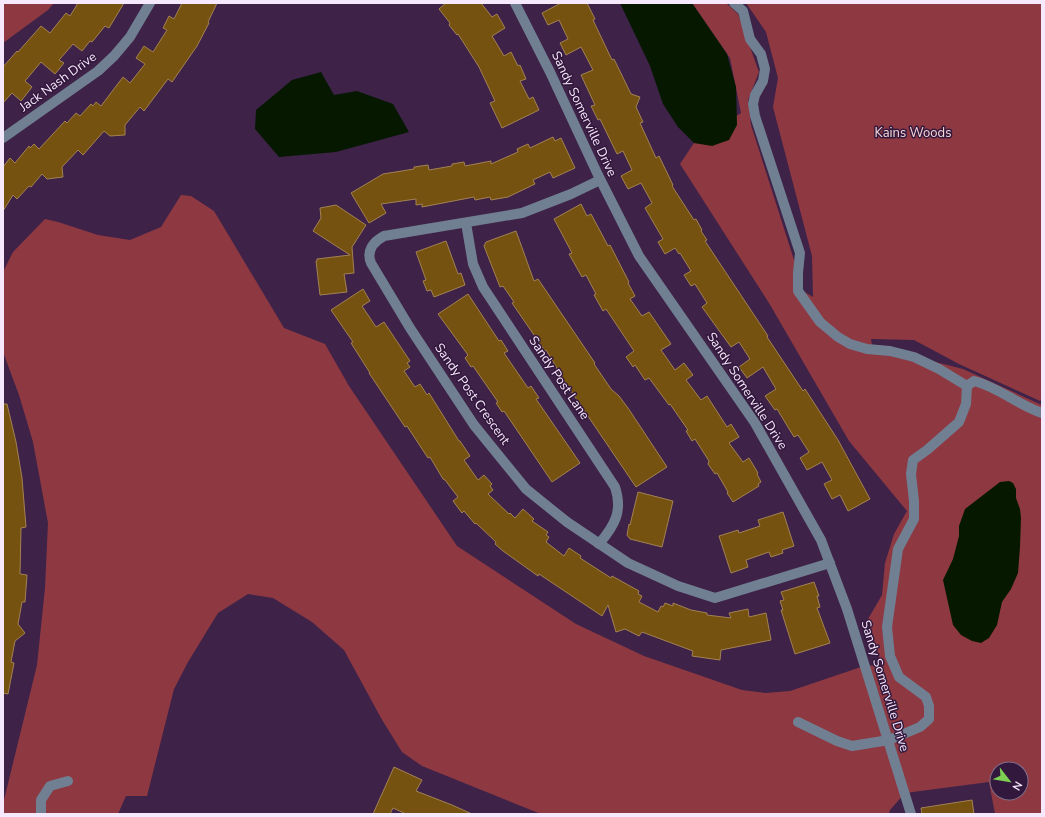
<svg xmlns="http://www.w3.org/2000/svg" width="1045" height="817" viewBox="0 0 1045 817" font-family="'Nunito Sans',sans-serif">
<rect width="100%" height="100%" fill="#3e2248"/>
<g fill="#8e3942" fill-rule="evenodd">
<polygon points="3,3 54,3 48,10 3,43"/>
<path d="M692,3h34l12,11 21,58 -11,28 3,25 44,138 -2,22 20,12 -1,-41 -39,-149 5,-29 -12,-46 -20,-29h296v395l-2,3 -81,-37 -45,-24 -43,-1 1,7 91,23 79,36v409h-47l-6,-32 -84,11 -15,17 -1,4h-348l-119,-48 -20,-14 -21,-34 -37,-68 -32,-28 -39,-24 -25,-4 -30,19 -30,49 -14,27 -27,107h-21l-8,18h-115v-10l34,-139 8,-77 3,-65 -15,-81 -14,-47 -16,-43v-80l10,-20 32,-33 13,3 40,13 32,5 31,-13 20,-32 10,1 23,15 70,117 41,16 24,42 108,160 119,78 68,32 98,34 23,3 25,-2 74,-25 17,-1 -13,-46 14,-24 3,-32 9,-29 13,-23 -58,-70 -80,-138 -89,-139 14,-21 47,-30 -11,-55zM997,769h24v24h-24z"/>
</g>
<g fill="#061900">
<polygon points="620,3 692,3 727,54 736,87 737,125 729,140 712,146 694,143 678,127 663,104 650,66"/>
<polygon points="321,72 334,95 357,91 393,104 409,132 336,152 279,157 255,129 256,110 292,80"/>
<polygon points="1009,481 1013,483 1016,489 1016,498 1020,509 1021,518 1020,547 1018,573 1011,589 1002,602 997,625 989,638 981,643 972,641 961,635 953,625 943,580 953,559 959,536 959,526 965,509 1000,482"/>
</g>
<g fill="#765210" stroke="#a28253">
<polygon points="78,3 124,3 109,28 105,26 92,42 90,41 82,51 73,44 59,60 64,63 55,74 41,62 25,81 32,87 21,101 12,93 3,103 3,67 17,51 18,52 41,26 50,33 66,13 70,16"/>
<polygon points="182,3 217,3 208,22 209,23 197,46 172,82 168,79 144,111 140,107 125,125 125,135 110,136 104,131 83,155 78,150 62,167 63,177 47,179 42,174 31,187 29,186 17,199 13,195 3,211 3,167 10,158 15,163 29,146 30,148 34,144 39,149 65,121 67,123 76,113 80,116 91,104 93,106 96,102 101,106 123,77 130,83 145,64 136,58 144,46 153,52 167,30 163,28 169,16 174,19"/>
<polygon points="446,3 481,3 492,17 497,14 505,28 492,36 504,56 511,52 518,66 520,65 526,79 520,81 529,99 533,97 539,110 502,128 490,103 495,101 479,67 458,34 457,35 449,25 450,23 439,9"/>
<polygon points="561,3 587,3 595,19 593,20 612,60 614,59 631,94 640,97 636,107 643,122 640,123 656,158 659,156 673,185 672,186 694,220 696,219 702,230 701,231 707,240 705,241 768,336 767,337 803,391 805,389 838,440 870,499 848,511 840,495 832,499 824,484 832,480 822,462 807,470 800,458 809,452 798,435 794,437 777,409 775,410 765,396 776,389 763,367 747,378 739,367 750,359 739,342 731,347 702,307 707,303 695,284 691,286 684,275 691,271 680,253 679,254 675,248 665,254 658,242 663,239 645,208 652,203 641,183 628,189 621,176 632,170 623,151 617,154 600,119 598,120 591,106 595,105 581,75 593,70 581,47 566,55 560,43 568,39 559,20 548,25 542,13"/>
<polygon points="553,137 555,141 561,138 575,168 553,178 550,172 533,180 535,184 508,197 491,200 490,197 475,200 474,197 422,207 422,204 416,205 416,199 381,204 386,213 369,223 351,193 383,174 414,169 414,167 428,165 429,170 452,166 452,164 464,162 465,166 491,161 491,164 518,152 517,149 528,144 530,148"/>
<polygon points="581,204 587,216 591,214 598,227 608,246 610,245 629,282 628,283 635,296 630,299 642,316 649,312 671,344 661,350 675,370 684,363 693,375 686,380 701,400 707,396 727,427 731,424 739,437 729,443 743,462 749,458 758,473 757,474 761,482 758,484 759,486 733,502 727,493 728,492 717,473 715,474 708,464 709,461 695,439 692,441 686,431 688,430 670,404 669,405 649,378 645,380 635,365 633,367 626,357 634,351 606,309 603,311 594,295 596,294 586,275 582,277 569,254 572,253 554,219"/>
<polygon points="336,205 366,225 352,247 354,273 344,274 347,292 320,295 316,261 317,261 317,259 350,255 313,231 321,218 320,208"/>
<polygon points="516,231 534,281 538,279 595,363 594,364 611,389 619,396 628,408 667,467 636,487 556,369 557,368 546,350 545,351 512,303 514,302 503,286 500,287 484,246 486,242"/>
<polygon points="446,241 458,274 461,273 465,285 434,297 431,290 427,291 423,281 426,280 416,252"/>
<polygon points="363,289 370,301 362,306 376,327 384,322 410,361 407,363 410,367 404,371 415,387 420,384 427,395 429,393 459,441 460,441 470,456 464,460 478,480 484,475 492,484 490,486 493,490 488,494 509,514 510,513 515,518 523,509 534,519 532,521 548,532 546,535 549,537 546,542 564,556 569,548 581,556 580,558 611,578 612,576 639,591 638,594 642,596 639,602 658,612 661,606 663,607 665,603 673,606 673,603 691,610 707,613 707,615 731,618 729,613 748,609 749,617 766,613 771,640 721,650 720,660 692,656 693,651 642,632 639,636 625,629 616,632 608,605 602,616 539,574 538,576 503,551 495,544 496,542 476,523 475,524 464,511 462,513 453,501 458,497 445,480 443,479 430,457 428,458 407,426 405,427 369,373 370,373 351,343 353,342 331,310"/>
<polygon points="468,294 499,341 501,340 508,351 504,353 528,388 531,386 539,398 536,399 580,463 552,482 504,411 502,412 496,403 498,402 473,366 471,367 465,358 468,355 438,314"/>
<polygon points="3,404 7,404 16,442 22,478 26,527 21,528 20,574 27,575 25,602 22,602 18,624 25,633 15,641 11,662 14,663 8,694 3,693"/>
<polygon points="638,492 673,501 662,547 630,539 627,535 629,524 630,525"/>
<polygon points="783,512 794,546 782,550 783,553 771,557 769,552 746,560 748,567 731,573 719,536 738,530 739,533 760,526 758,520"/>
<polygon points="814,582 819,596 817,596 820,607 817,608 830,643 795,654 781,610 783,610 780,601 784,600 781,592"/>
<polygon points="394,767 422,780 416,791 452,805 472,814 406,814 393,808 390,814 373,814"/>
<polygon points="972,800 974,814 922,814 921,808"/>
</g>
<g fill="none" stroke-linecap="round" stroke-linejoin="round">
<g stroke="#717f92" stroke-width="10">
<polyline points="515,3 550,72 598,175 639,256 755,423 821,540 847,609 911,814"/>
<polyline points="734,3 743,11 750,39 761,54 765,69 763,81 755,95 753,104 755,116 800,253 798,273 798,291 820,322 838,337 850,344 867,349 890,351 914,357 939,369 967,386 966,404 959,422 927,450 913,460 911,474 914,501 914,519 898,549 887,627 890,656 899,677 926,697 929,706 929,719 920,727 889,740 852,746 837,741 798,722"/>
<polyline points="3,138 98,71 114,56 130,37 150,3"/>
<path d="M600,180l-29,14 -49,19 -138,23c-11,6 -18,15 -13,27l39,65 64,97 52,64 41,33 61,41 50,23 37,12 115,-35"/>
<path d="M466,223l7,41 10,23 132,200c8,24 0,38 -16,57"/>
<path d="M967,386l7,-5c24,6 44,24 68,32"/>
<polyline points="41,814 41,800 50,786 68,781"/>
</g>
</g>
<g text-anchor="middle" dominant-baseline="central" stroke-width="3" stroke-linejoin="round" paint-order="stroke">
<g font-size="13" fill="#f7e9fd" stroke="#33183d">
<text transform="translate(58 82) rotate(-36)">Jack Nash Drive</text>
<text transform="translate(584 114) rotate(65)">Sandy Somerville Drive</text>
<text transform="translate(559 378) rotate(56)">Sandy Post Lane</text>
<text transform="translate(747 391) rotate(57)">Sandy Somerville Drive</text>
<text transform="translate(472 394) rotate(55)">Sandy Post Crescent</text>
<text transform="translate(885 686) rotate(73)">Sandy Somerville Drive</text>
</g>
<g font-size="13" fill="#f9d8d9" stroke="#33183d">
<text x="913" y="133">Kains Woods</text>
</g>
</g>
<rect width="1045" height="817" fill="none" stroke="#f7e9fd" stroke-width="8"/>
<g transform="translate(1009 781) rotate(121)"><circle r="19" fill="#33183d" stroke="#816c8a"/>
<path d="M0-3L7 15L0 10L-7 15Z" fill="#7ed053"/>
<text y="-6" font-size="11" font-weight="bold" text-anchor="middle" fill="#f7e9fd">N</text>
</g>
</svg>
